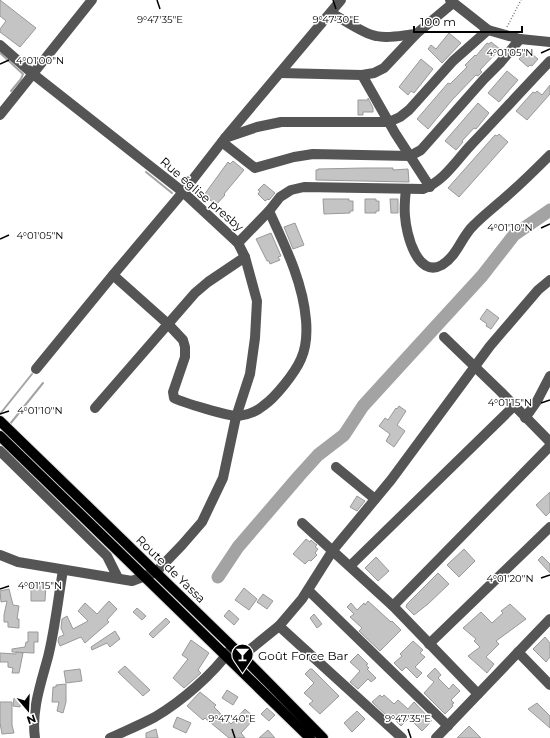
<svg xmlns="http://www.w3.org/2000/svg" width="550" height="738" viewBox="0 0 550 738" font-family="Montserrat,sans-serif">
<rect width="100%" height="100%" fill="#fff"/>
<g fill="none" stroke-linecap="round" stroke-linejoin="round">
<g stroke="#a3a3a3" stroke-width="2">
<polyline points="0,53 23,74 21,79 11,91"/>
<polyline points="146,172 172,193"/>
<polyline points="0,414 32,374"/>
<polyline points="10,424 43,383"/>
</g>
<polyline stroke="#a3a3a3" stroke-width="13" points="218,577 238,547 299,476 318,455 344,435 363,406 384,383 482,276 514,235 550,210"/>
</g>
<g fill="#c4c4c4" stroke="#999">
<polygon points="0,0 36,28 20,47 0,32 0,29 6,21 0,16"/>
<polygon points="449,33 461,43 442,63 428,49 431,45 436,49"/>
<polygon points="491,42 500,49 480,70 482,72 478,76 476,75 452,100 428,129 417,119 448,83 450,84 467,67 465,65 475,55 476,56 487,43 489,44"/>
<polygon points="527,50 538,59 532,66 530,65 528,67 519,59"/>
<polygon points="421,59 433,69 414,93 411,91 408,95 399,87"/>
<polygon points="507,71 518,80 499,102 488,93"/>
<polygon points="550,85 550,94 527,120 516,111 533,92 535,93 537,91 542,95"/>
<polygon points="368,98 373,108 373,112 363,112 363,115 358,115 358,100 368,100"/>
<polygon points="478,103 489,113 476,129 474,128 462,141 463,142 456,150 445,141"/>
<polygon points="499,134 508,142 459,197 448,188 495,135 497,136"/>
<polygon points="233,161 244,170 224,194 225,195 216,205 204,195 228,162 230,164"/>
<polygon points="364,168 393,168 393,170 408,169 409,182 316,180 316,170 318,170 318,169"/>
<polygon points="264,184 275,193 269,200 268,199 265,201 258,194 260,191 258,190"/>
<polygon points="323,199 349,199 349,201 353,201 353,211 350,211 350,213 324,214"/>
<polygon points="365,199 376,199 376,201 379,201 379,211 376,211 376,213 365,213"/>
<polygon points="390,199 398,199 398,213 391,213"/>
<polygon points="295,223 304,245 293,249 284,227"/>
<polygon points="271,233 281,256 278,257 280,260 270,264 269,261 267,261 256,239"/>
<polygon points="487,309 499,318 491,329 486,326 487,324 480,319"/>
<polygon points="399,406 406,411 397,425 405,431 394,447 386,441 390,434 379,426 385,418 388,420 396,408 397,409"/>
<polygon points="550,492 550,512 546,516 536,505"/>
<polygon points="357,496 365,501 357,511 350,507"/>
<polygon points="306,539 310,542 311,540 313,542 317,545 315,547 318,549 315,553 317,555 311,561 309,560 305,564 293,554"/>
<polygon points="464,549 475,561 459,577 447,565"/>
<polygon points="542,556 550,564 550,573 538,560"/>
<polygon points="376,557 389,571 378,581 365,568"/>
<polygon points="438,573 449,584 428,604 414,615 406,607 407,604"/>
<polygon points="31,584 46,584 45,601 31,601"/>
<polygon points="244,588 257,599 249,610 235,600"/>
<polygon points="9,589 13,605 19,606 17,619 19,619 19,628 8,627 8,622 4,622 4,615 7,601 1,602 0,591"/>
<polygon points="263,594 273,601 267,609 257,602"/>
<polygon points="109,601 117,609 107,620 109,622 85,643 81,637 60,646 58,641 59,637 64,635 61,628 62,619 67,616 73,629 88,621 78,611 85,603 97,614"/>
<polygon points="368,601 391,622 392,621 401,630 380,651 359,631 362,628 350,617 354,614 347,607 351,603 357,610 364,603 365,605"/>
<polygon points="510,604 526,619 496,641 499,644 486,657 494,664 487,673 468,656 480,647 474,641 476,639 463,628 481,612 492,623 503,613 501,611"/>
<polygon points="137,608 146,616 142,620 133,612"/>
<polygon points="229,610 239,619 234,625 224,616"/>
<polygon points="314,614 322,624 317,628 310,618"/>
<polygon points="166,618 170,622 153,638 149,634"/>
<polygon points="115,631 120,639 116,642 110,647 107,643 92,650 91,647"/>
<polygon points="28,632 38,632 38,642 34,642 34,653 12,652 12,649 25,647 26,642 28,642"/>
<polygon points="545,637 550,643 550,657 546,662 533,649"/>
<polygon points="191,640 209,653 198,670 201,673 184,688 173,678 188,659 182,655"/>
<polygon points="413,641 423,650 420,653 425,657 415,667 422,673 417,678 406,667 402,671 394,663 402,656 400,654"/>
<polygon points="16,652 23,653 19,673 12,673 13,668 8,667 8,662 0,662 0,653 16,654"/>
<polygon points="358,654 368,664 366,665 369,668 367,669 376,678 371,682 368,679 358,689 350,682 360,671 350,662"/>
<polygon points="125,666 150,690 143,696 118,672"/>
<polygon points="435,668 441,675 438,678 449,689 453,684 460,691 451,700 454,703 452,704 453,706 445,714 424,693 434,682 427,676"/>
<polygon points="80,669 82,681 66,683 64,671"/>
<polygon points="310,669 312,669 339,696 320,714 309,704 313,701 304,693 314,683 305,674"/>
<polygon points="66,684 66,702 63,713 57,711 59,702 52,702 53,687 56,687 56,685"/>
<polygon points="227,690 238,697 233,705 222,698"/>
<polygon points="200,692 216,705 214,707 231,724 245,709 255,718 241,733 245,738 229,738 205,718 203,720 187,706"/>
<polygon points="380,695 382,697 384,695 394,704 398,700 408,709 414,702 432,721 422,731 409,718 401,726 389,714 387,716 372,702"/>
<polygon points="14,698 21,699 20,707 13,706"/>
<polygon points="0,702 12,702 12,725 14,733 2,734 0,723"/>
<polygon points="537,703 550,716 550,728 528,709"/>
<polygon points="267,708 275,715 269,721 261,714"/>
<polygon points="357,711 365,719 352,732 344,723"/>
<polygon points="177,717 191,723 186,733 173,727"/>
<polygon points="469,726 481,738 457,738"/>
<polygon points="156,729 158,738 146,738 146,733"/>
<polygon points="268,730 275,738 259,738"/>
</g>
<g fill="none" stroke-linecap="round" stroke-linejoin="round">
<defs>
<g id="major">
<polyline points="0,421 242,656 323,738"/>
<polyline points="0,436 310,738"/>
</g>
</defs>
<use href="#major" stroke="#dbdbdb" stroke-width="12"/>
<polyline stroke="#777" stroke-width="1.5" stroke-dasharray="1 2" stroke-linecap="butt" points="507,27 521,0"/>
<g stroke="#555" stroke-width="10">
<polyline points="450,0 488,30 520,39 550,42"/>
<path d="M331,13c12,6 32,21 45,23 13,3 27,-1 40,-2"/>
<polyline points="0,45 33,74 183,192 238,243 245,257 257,301 255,338 250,374 236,417 223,478 202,522 182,545 156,572 132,581 18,562 0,555"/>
<polyline points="280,73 362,75 374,73 384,68 416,34 453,3"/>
<polyline points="362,75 395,133 430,187"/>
<polyline points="0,115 92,0"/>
<polyline points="225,138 257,127 281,122 389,122 400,117 409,110 453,61 488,30"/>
<polyline points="222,142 255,168 294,157 313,154 410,156 421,150 484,79 500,63 520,39"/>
<path d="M406,189c-1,9 -2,18 -1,27 1,17 12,63 37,49 16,-10 19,-28 32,-40 9,-9 18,-16 27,-24 17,-14 33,-30 49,-46"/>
<path d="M238,243l31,-32 11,-14 11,-7 13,-3 119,2c20,-7 33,-28 47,-43 27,-28 53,-57 80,-85"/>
<path d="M113,275l55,49 15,16 2,7v10l-12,35 1,6c7,4 57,19 64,18 9,-1 18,-4 25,-10 12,-8 32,-33 38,-47 5,-11 6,-27 5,-39 -3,-38 -21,-74 -37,-109"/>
<polyline points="444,337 500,391 550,442"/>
<polyline points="36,369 113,275 183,192 225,138 341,0"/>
<polyline points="95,408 195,293 208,282 245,257"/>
<polyline points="525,418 537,401 550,376"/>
<polyline points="0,451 107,556 118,578"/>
<polyline points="336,467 375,499"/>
<polyline points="302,523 393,606 478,694"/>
<polyline points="350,566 514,406"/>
<polyline points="308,590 448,726"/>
<polyline points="393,606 550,446"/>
<polyline points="279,626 402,738"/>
<polyline points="429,644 550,527"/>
<polyline points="518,652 550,685"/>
<polyline points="242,656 279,626 302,599 333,550 391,480 490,346 538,290 550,280"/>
<path d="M35,738c-4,-27 6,-55 13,-81 7,-28 10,-58 15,-87"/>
<path d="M110,738c15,-7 30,-13 45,-21 27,-16 57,-42 76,-68"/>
<polyline points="436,738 550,619"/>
</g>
<use href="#major" stroke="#000" stroke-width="10"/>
</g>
<path fill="none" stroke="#000" stroke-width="1.5" d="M157,0l3,9M333,0l3,9M541,53l9,-4M0,64l9,-4M541,228l9,-4M0,239l9,-4M541,403l9,-3M0,414l9,-3M541,578l9,-3M0,589l9,-3M232,729l3,9M408,729l3,9"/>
<defs>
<symbol id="bar-pin" viewBox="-11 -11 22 30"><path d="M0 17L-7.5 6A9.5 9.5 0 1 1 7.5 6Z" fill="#000" stroke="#fff"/><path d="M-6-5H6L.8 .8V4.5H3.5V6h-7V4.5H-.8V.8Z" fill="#fff"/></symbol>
</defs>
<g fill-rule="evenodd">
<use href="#bar-pin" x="230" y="642" width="25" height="34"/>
</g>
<g text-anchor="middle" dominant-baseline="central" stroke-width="3" stroke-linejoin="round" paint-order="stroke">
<g font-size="12" fill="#000" stroke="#fff">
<text transform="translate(202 194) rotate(41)">Rue église presby</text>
<text transform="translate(171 569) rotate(44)">Route de Yassa</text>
</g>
<g font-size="12" fill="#000" stroke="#fff" text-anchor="start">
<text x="258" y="655">Goût Force Bar</text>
</g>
</g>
<g font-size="10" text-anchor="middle" fill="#000" stroke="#fff" stroke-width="3" stroke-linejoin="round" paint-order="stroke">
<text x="160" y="23">9°47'35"E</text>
<text x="336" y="23">9°47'30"E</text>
<text x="510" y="56">4°01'05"N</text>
<text x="40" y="64">4°01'00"N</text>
<text x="510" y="231">4°01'10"N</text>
<text x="40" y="239">4°01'05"N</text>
<text x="510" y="406">4°01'15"N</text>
<text x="40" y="414">4°01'10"N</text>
<text x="510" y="582">4°01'20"N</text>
<text x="40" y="589">4°01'15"N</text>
<text x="232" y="722">9°47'40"E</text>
<text x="408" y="722">9°47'35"E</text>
</g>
<g transform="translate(28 710) rotate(161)" stroke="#ffffff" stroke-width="3" paint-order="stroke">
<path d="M0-3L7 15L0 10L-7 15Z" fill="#000000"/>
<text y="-6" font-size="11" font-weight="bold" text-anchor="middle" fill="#000000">N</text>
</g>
<path d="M414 26v6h108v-6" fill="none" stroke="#000000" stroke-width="2"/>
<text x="420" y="26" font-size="12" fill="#000000" stroke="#ffffff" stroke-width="3" paint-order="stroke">100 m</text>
</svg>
